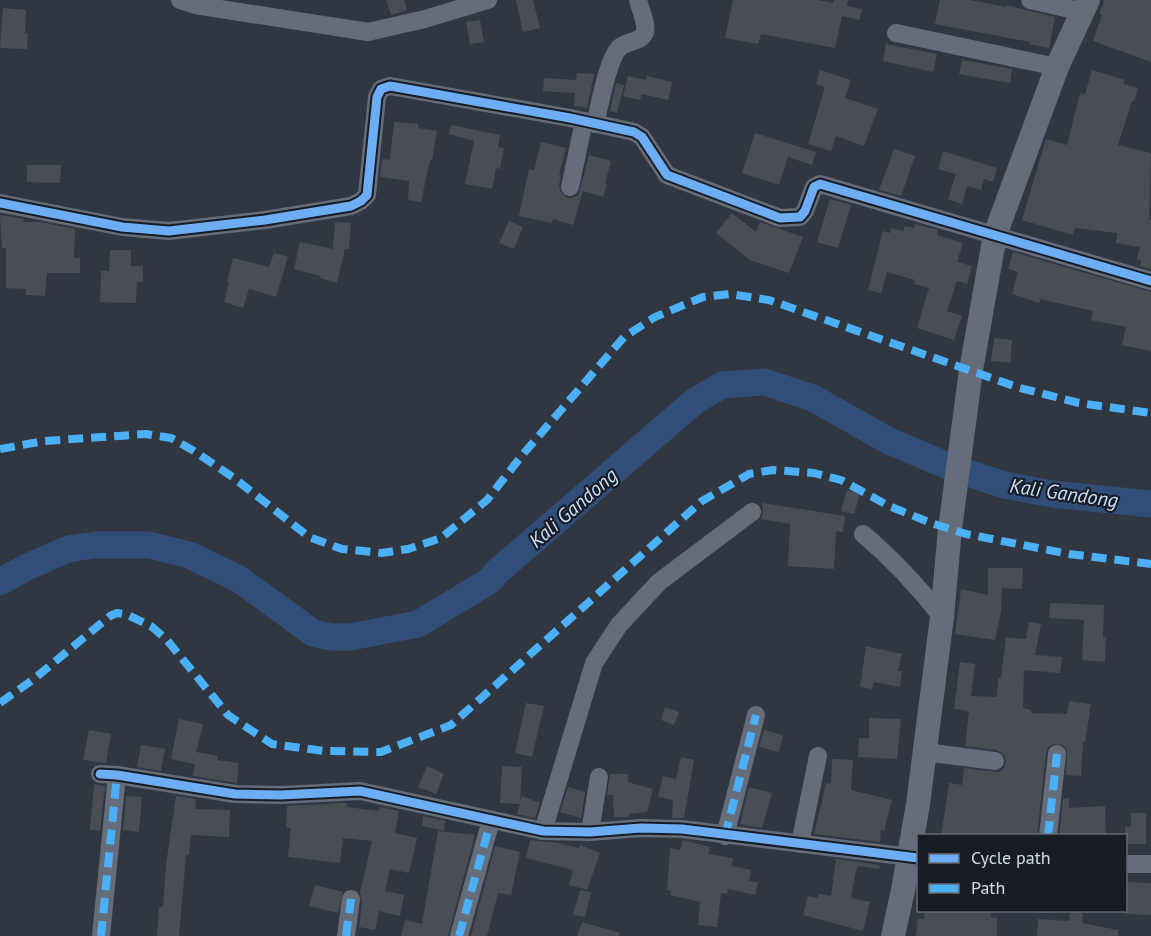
<svg xmlns="http://www.w3.org/2000/svg" width="1151" height="936" viewBox="0 0 1151 936" font-family="'PT Sans',sans-serif">
<rect width="100%" height="100%" fill="#313740"/>
<g fill="none" stroke-linecap="round" stroke-linejoin="round">
<polyline stroke="#314e79" stroke-width="27" points="0,582 25,568 68,549 95,545 149,545 189,555 239,579 313,633 331,637 350,637 418,624 489,581 498,571 695,401 722,385 764,382 813,398 889,441 953,468 1004,485 1052,494 1151,504"/>
</g>
<g fill="#494e55">
<polygon points="386,0 404,0 407,10 391,15"/>
<polygon points="516,0 533,0 540,28 523,32"/>
<polygon points="733,0 818,0 833,3 834,0 848,0 847,6 862,9 859,20 842,16 835,48 761,34 758,44 725,38"/>
<polygon points="940,0 970,0 1006,7 1006,5 1055,17 1049,48 1029,44 1030,42 935,24"/>
<polygon points="1105,0 1151,0 1151,62 1093,41 1102,15 1099,13"/>
<polygon points="3,8 26,10 25,33 28,33 27,49 0,48"/>
<polygon points="480,20 484,42 470,44 466,22"/>
<polygon points="886,44 937,54 933,72 883,61"/>
<polygon points="962,60 1012,69 1010,83 959,74"/>
<polygon points="820,70 851,80 845,98 878,109 864,146 836,136 831,151 808,144 825,87 816,84"/>
<polygon points="1092,70 1125,80 1123,84 1138,88 1134,101 1132,101 1118,145 1151,153 1149,220 1151,220 1151,269 1140,266 1141,260 1137,259 1140,247 1116,243 1117,233 1075,228 1073,235 1022,220 1046,139 1067,145 1080,93 1085,94"/>
<polygon points="577,73 594,74 587,108 574,106 575,93 543,91 544,78 576,80"/>
<polygon points="628,76 646,80 647,76 672,82 668,100 642,94 640,100 623,96"/>
<polygon points="616,83 624,85 617,113 610,111"/>
<polygon points="394,122 418,124 418,128 437,131 432,160 430,160 421,202 408,200 409,181 380,177 382,159 390,160"/>
<polygon points="451,125 500,135 498,147 504,148 500,169 496,168 492,189 465,184 474,141 449,134"/>
<polygon points="755,133 816,152 812,165 788,157 779,185 742,173"/>
<polygon points="541,142 566,148 559,175 561,175 559,185 560,191 567,198 573,198 579,194 589,155 611,161 605,183 607,184 603,197 583,191 573,225 553,219 552,223 519,216 529,169 534,170"/>
<polygon points="894,149 915,156 901,196 879,190"/>
<polygon points="943,151 997,168 993,182 984,179 981,190 967,186 962,204 948,199 956,174 938,169"/>
<polygon points="27,165 61,165 60,183 27,182"/>
<polygon points="830,199 851,205 838,248 817,242"/>
<polygon points="732,213 756,232 760,222 803,237 789,273 750,260 716,233"/>
<polygon points="0,215 24,219 23,222 40,222 75,229 74,258 80,258 80,273 47,273 45,296 26,295 26,289 6,288 6,248 2,248"/>
<polygon points="509,221 523,227 514,249 499,243"/>
<polygon points="335,222 351,223 349,249 345,249 337,283 320,278 321,276 294,269 300,242 333,249"/>
<polygon points="915,224 938,230 937,235 963,243 957,262 972,266 967,284 957,281 947,311 962,316 954,340 917,328 929,288 914,284 915,280 887,272 881,293 868,290 883,231 890,233 891,228 903,231 905,226 914,228"/>
<polygon points="110,250 131,250 131,266 143,266 143,282 137,282 136,303 100,302 101,271 109,271"/>
<polygon points="1013,252 1151,292 1151,351 1122,345 1126,327 1091,320 1093,311 1040,299 1039,303 1012,294 1018,272 1008,269"/>
<polygon points="274,253 288,257 276,297 249,289 243,308 224,302 229,282 227,282 233,258 269,267"/>
<polygon points="994,338 1012,340 1010,363 991,361"/>
<polygon points="847,490 860,494 854,514 841,511"/>
<polygon points="762,503 845,516 843,532 836,531 834,569 788,566 790,524 761,519 763,511"/>
<polygon points="988,568 1023,568 1022,589 1002,588 1001,612 995,640 955,634 961,589 988,595"/>
<polygon points="1050,603 1104,605 1103,637 1106,637 1105,662 1082,660 1084,620 1049,618"/>
<polygon points="1029,622 1041,624 1035,655 1062,657 1060,673 1024,670 1023,708 1031,710 1031,713 1067,714 1069,701 1091,704 1085,742 1083,742 1081,776 1066,775 1067,750 1063,745 1053,744 1048,747 1046,753 1037,836 941,836 949,783 962,785 964,768 999,772 1004,768 1006,762 1005,756 997,750 965,746 969,711 954,709 960,662 975,664 971,696 997,697 998,678 1001,678 1006,637 1026,639"/>
<polygon points="866,646 902,654 898,671 902,671 900,687 874,682 872,689 860,687"/>
<polygon points="526,703 544,706 532,757 515,753"/>
<polygon points="665,707 679,712 674,725 661,720"/>
<polygon points="869,718 901,719 897,759 858,757 859,738 869,738"/>
<polygon points="179,719 203,724 196,752 218,756 217,760 239,763 237,783 193,776 195,764 171,759"/>
<polygon points="89,730 111,734 106,763 83,760"/>
<polygon points="764,730 783,735 779,752 759,747"/>
<polygon points="141,745 165,749 161,771 137,767"/>
<polygon points="681,757 694,760 684,818 672,818 673,800 658,797 663,776 676,779"/>
<polygon points="832,759 853,760 851,790 892,800 884,831 881,830 880,842 814,834 826,783 831,784"/>
<polygon points="427,766 444,774 436,794 418,787"/>
<polygon points="502,766 522,767 520,802 522,796 540,803 535,818 517,814 520,804 500,803"/>
<polygon points="610,774 628,774 628,782 653,789 647,812 629,814 629,817 614,817 613,795 607,795"/>
<polygon points="94,784 105,786 100,831 90,830"/>
<polygon points="568,787 585,792 581,818 560,812"/>
<polygon points="749,787 772,793 762,828 740,824"/>
<polygon points="126,796 142,797 139,832 123,830"/>
<polygon points="176,796 196,799 195,809 230,810 229,837 191,835 189,855 186,855 179,936 157,936 159,907 163,907 166,865"/>
<polygon points="1069,798 1069,808 1105,806 1106,836 1059,836 1063,799"/>
<polygon points="347,803 347,807 379,811 380,807 399,811 395,833 417,838 409,873 390,869 385,891 404,895 400,916 379,911 375,930 359,927 362,901 360,893 372,841 343,838 340,863 288,857 291,828 286,827 287,806"/>
<polygon points="1131,813 1146,813 1146,844 1125,844 1125,827 1131,827"/>
<polygon points="423,816 445,821 444,831 422,826"/>
<polygon points="438,831 475,835 448,936 401,936 405,920 422,924"/>
<polygon points="530,840 558,843 579,848 580,845 600,853 587,890 569,885 573,870 526,858"/>
<polygon points="683,840 710,847 708,854 733,858 732,866 751,870 749,881 758,882 755,895 728,889 727,894 721,893 717,927 698,925 700,902 670,895 671,891 667,890 670,848 680,850"/>
<polygon points="495,846 520,852 511,895 498,893 487,936 471,936"/>
<polygon points="836,859 880,865 879,869 858,866 856,870 851,898 870,902 863,931 803,915 808,896 818,898 819,894 831,896"/>
<polygon points="1125,882 1151,883 1151,915 1125,914"/>
<polygon points="315,885 343,892 338,913 309,906"/>
<polygon points="580,890 591,892 585,917 573,915"/>
<polygon points="925,910 991,910 991,917 997,918 997,936 916,936 918,919 924,919"/>
<polygon points="1070,911 1083,913 1082,923 1118,930 1118,936 1037,936 1038,919 1069,921"/>
<polygon points="582,922 620,933 619,936 577,936"/>
</g>
<g fill="none" stroke-linecap="round" stroke-linejoin="round">
<g stroke="#656d7a" stroke-width="18">
<polyline points="180,0 195,5 368,32 425,19 488,0"/>
<polyline points="1030,0 1083,12"/>
<polyline points="896,33 1057,67"/>
<path d="M595,124c5,-19 12,-63 24,-76 7,-8 23,-5 26,-16 2,-9 -5,-23 -7,-32"/>
<polyline points="570,187 584,121"/>
<polyline points="0,203 122,227 169,231 265,220 351,206 361,201 367,195 377,97 381,89 390,86 570,118 634,132 642,137 667,175 780,218 800,217 805,211 814,187 820,184 1151,281"/>
<path d="M863,534c31,26 54,51 79,83"/>
<polyline points="924,752 995,761"/>
<polyline points="100,774 117,775 235,794 281,795 360,791 543,831 590,832 641,828 682,829 918,858"/>
<polyline points="543,831 594,663 619,625 659,582 752,512"/>
<polyline points="590,832 599,777"/>
<polyline points="725,836 756,715"/>
<polyline points="1048,836 1057,754"/>
<polyline points="800,844 818,756"/>
<polyline points="1126,864 1151,864"/>
<polyline points="101,936 117,775"/>
<polyline points="346,936 351,899"/>
<polyline points="459,936 491,820"/>
</g>
<polyline stroke="#656d7a" stroke-width="24" points="893,936 903,890 918,804 942,617 950,529 971,370 995,235 1057,67 1088,0"/>
<g stroke="#4cb0f7" stroke-width="8" stroke-dasharray="15 8" stroke-linecap="butt">
<polyline points="0,449 44,441 146,434 171,438 194,451 234,478 309,537 342,549 382,553 408,549 441,538 487,500 524,453 624,337 655,317 703,297 730,294 769,300 1020,388 1079,403 1151,413"/>
<polyline points="0,703 34,679 110,616 117,613 128,615 151,626 167,640 228,715 272,744 324,751 381,752 451,725 702,501 749,474 773,470 814,473 841,480 889,506 931,523 966,534 1069,554 1151,564"/>
<polyline points="725,836 756,715"/>
<polyline points="1048,836 1057,754"/>
<polyline points="101,936 117,775"/>
<polyline points="346,936 351,899"/>
<polyline points="459,936 491,820"/>
</g>
<defs>
<g id="cycleway">
<polyline points="0,203 122,227 169,231 265,220 351,206 361,201 367,195 377,97 381,89 390,86 570,118 634,132 642,137 667,175 780,218 800,217 805,211 814,187 820,184 1151,281"/>
<polyline points="100,774 117,775 235,794 281,795 360,791 543,831 590,832 641,828 682,829 918,858"/>
</g>
</defs>
<use href="#cycleway" stroke="#181d25" stroke-width="13"/>
<use href="#cycleway" stroke="#6dadf4" stroke-width="9"/>
</g>
<g text-anchor="middle" dominant-baseline="central" stroke-width="4.5" stroke-linejoin="round" paint-order="stroke">
<g font-size="20" font-style="italic" fill="#cce0fe" stroke="#181d25">
<text transform="translate(1064 493) rotate(8)">Kali Gandong</text>
<text transform="translate(573 508) rotate(-41)">Kali Gandong</text>
</g>
</g>
<rect x="917" y="834" width="210" height="78" fill="#181d25" stroke="#646973" stroke-width="1.5"/>
<rect x="929" y="854" width="30" height="9" fill="#6dadf4" stroke="#646973" stroke-width="1.5"/>
<text x="971" y="864" font-size="18" fill="#d5dce7">Cycle path</text>
<rect x="929" y="884" width="30" height="9" fill="#4cb0f7" stroke="#646973" stroke-width="1.5"/>
<text x="971" y="894" font-size="18" fill="#d5dce7">Path</text>
</svg>
